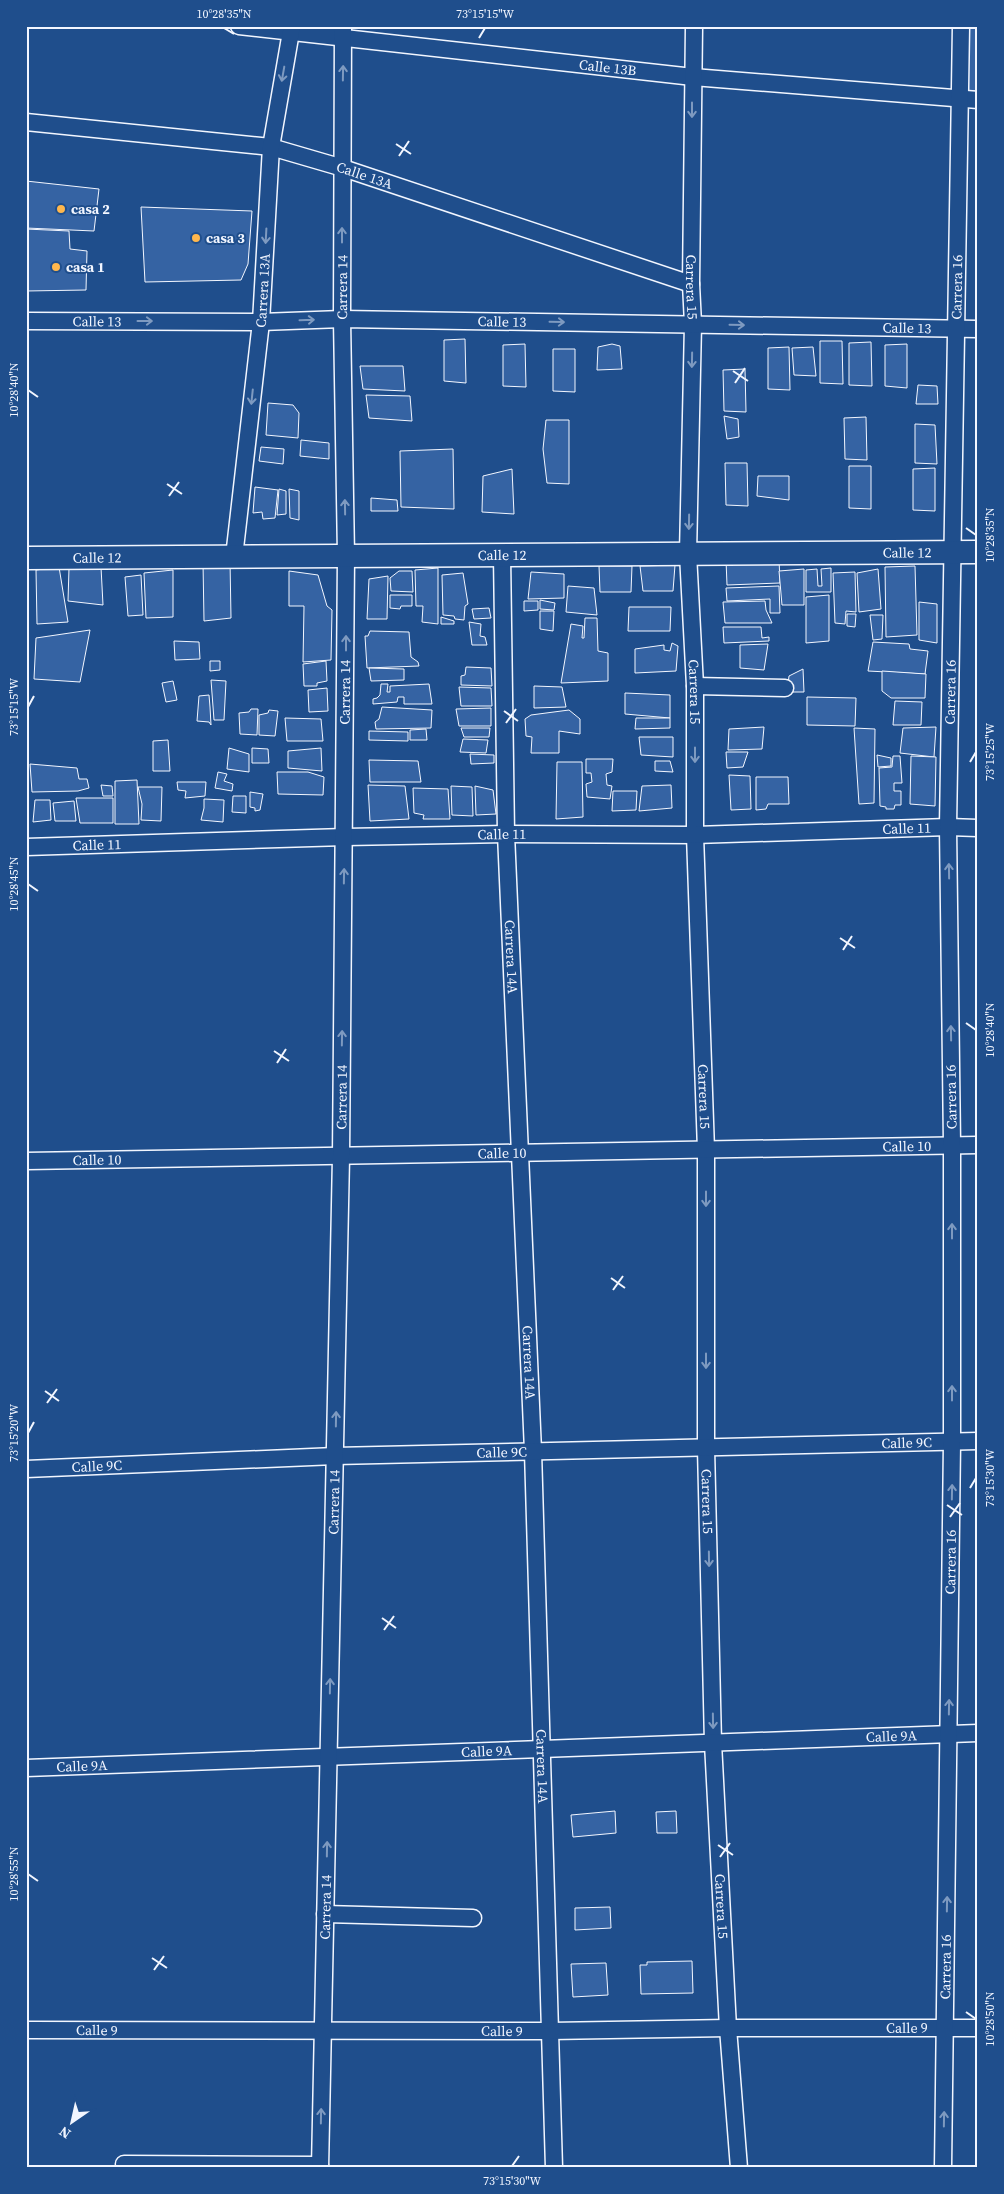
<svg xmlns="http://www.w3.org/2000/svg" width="1004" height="2194" viewBox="0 0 1004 2194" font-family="'Source Serif 4',serif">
<rect width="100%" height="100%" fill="#1f4e8c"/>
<g fill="#3563a3" stroke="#f2f6ff">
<polygon points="965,26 978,26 978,91 966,91"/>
<polygon points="26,181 99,189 94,231 26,228"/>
<polygon points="141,207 252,211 248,264 241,280 145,282"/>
<polygon points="26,229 69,231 70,249 87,251 86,290 26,291"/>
<polygon points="465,339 466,383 444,381 444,340"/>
<polygon points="820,341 842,341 843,384 820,383"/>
<polygon points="871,342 872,386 849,385 849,343"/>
<polygon points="525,344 526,387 503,386 503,345"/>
<polygon points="612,344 620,346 622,369 597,370 598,347"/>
<polygon points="907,344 907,388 885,386 885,345"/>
<polygon points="789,347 790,390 768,389 768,348"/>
<polygon points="813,347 816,376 794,375 792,348"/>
<polygon points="553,349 575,349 575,392 553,391"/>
<polygon points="360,366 403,366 405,391 363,389"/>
<polygon points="745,369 746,412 724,411 723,370"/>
<polygon points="918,385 937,386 938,404 916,404"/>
<polygon points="366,395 410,396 412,421 369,418"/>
<polygon points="268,403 293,405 299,413 298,438 266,435"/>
<polygon points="724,416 738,419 739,437 727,439"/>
<polygon points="866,417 867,460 845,459 844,418"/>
<polygon points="546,420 569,420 569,484 547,483 543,449"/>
<polygon points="915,424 935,425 937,464 915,463"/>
<polygon points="301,440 329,443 329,459 300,456"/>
<polygon points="261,447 284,449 283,464 259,461"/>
<polygon points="453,449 454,509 401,507 400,451"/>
<polygon points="725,463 747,463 748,506 726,505"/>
<polygon points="849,466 871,466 871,509 849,508"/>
<polygon points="935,468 935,511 913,510 913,469"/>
<polygon points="512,469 514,514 482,512 483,476"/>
<polygon points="758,476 789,476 789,500 757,496"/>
<polygon points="255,487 278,490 275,518 263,519 262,512 253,513"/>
<polygon points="279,489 286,491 286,514 277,515"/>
<polygon points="289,489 299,491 299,520 290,518"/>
<polygon points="371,498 397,500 398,511 371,511"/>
<polygon points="779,559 780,583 727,585 726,560"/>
<polygon points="230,561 231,618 204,621 203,563"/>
<polygon points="675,565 673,591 643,591 640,566"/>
<polygon points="599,566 632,566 631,592 600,592"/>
<polygon points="915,566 917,635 886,637 885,567"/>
<polygon points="59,567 68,622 37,624 36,570"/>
<polygon points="101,567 103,605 68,601 69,568"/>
<polygon points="438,568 438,624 422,622 423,606 416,606 415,570"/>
<polygon points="831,568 831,592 806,592 806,570 817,569 818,586 822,586 821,569"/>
<polygon points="804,569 804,605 782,605 779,571"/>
<polygon points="878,569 881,609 859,612 857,573"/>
<polygon points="173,570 173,617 146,618 144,573"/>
<polygon points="289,571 318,575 327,606 332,610 331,660 303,662 304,606 289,606"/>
<polygon points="399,571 412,571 413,592 391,591 390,578"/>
<polygon points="531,572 564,574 564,598 528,599"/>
<polygon points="855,572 856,612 846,611 845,624 835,623 833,573"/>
<polygon points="463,573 468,604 465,606 464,620 455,619 454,616 443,615 442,575"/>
<polygon points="141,575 143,615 128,616 125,577"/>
<polygon points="388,576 387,619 367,619 369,579"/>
<polygon points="568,586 594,588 597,615 566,612"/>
<polygon points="779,586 780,613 770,613 770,599 727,601 726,588"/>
<polygon points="390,595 412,595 412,606 401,606 400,609 390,608"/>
<polygon points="829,595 829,641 806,643 806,597"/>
<polygon points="540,600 555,603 554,610 540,609"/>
<polygon points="524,601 538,601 538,610 524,611"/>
<polygon points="765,601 766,610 772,623 725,623 723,602"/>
<polygon points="919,602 937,604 937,643 919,640"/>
<polygon points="629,607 671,607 670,631 628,631"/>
<polygon points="489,608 491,618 474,619 472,609"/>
<polygon points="540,611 554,611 553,631 540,629"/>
<polygon points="847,614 856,614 855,627 847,626"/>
<polygon points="870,615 883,615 882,639 873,640"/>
<polygon points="441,617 454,621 454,624 441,624"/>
<polygon points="585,618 597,618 598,651 608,653 608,681 561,683 571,624 583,626 582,638 584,638"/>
<polygon points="469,622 481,624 480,636 485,637 487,645 472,645"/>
<polygon points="723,627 761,627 762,638 769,637 769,641 724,643"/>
<polygon points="90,630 80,682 34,679 36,638"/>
<polygon points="370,631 409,632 411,657 418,662 419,666 367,668 365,636 368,636"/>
<polygon points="174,641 199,642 200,659 175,660"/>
<polygon points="873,642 909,644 910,649 928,651 925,674 868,671"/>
<polygon points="672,643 678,646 676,671 635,673 635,649 664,645 664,650 670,651"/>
<polygon points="768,644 764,670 740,668 740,645"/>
<polygon points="210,661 220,661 220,670 210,671"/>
<polygon points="326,661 327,681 317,683 317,686 304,686 303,664"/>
<polygon points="466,667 491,668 492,686 461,685 461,676 465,675"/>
<polygon points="369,668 404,669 404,680 371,681"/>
<polygon points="803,669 804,692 787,692 789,676"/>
<polygon points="882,671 926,674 925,698 891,698 882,691"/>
<polygon points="211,680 226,681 224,720 214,720"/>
<polygon points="173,681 177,700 166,702 162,683"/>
<polygon points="381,684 388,684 387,692 390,692 390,686 429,684 432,704 404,704 404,697 398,697 397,702 373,704 373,699 377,698 380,695"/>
<polygon points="534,686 562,687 566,707 534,708"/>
<polygon points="459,687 491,688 492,706 461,706"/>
<polygon points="327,688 328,711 309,712 308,690"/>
<polygon points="625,693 670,695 670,718 625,714"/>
<polygon points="209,695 210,707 211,725 209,722 197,721 199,696"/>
<polygon points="807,697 856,698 855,726 807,725"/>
<polygon points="895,701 922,702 921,725 893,725"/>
<polygon points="382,707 432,710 431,728 376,729 375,722 379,719"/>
<polygon points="491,708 491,726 459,726 456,709"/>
<polygon points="251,709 258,709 257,735 240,734 239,713 249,712"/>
<polygon points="269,710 278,711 275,736 259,735 259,715 268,713"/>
<polygon points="569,710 580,719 580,734 559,731 559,753 531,753 532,737 526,736 525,719 531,715"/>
<polygon points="285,718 321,719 323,741 287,741"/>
<polygon points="636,718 670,718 670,728 635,729"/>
<polygon points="764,727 762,749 728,750 729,729"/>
<polygon points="936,727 934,757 900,753 903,728"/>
<polygon points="461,728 490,728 489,737 464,737"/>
<polygon points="854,728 875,729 874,803 859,804"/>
<polygon points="426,729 427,740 410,740 410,730"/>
<polygon points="369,731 408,732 408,741 369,740"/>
<polygon points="639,737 673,737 673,757 641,755"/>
<polygon points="463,739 488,740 486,753 460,752"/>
<polygon points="168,740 170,771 153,771 153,741"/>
<polygon points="229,748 249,754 249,772 227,769"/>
<polygon points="252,748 268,749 269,763 252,763"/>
<polygon points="321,748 322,771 288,768 288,751"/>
<polygon points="726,752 748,752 743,767 727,768"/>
<polygon points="470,754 494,755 494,763 471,764"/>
<polygon points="877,755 891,758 891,766 878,767"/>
<polygon points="893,756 900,756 902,783 894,783 894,791 901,791 901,805 895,805 894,809 886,809 886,807 880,806 879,768 892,767"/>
<polygon points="911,756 936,757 935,806 910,804"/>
<polygon points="586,759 613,759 612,772 606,774 607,785 612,786 610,799 587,797 586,784 592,782 591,773 586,773"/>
<polygon points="369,760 418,761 421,782 370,782"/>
<polygon points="655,761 670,761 673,772 655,771"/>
<polygon points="557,762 582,762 583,817 556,819"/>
<polygon points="30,764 77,768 79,779 87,779 89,788 78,791 32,792"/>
<polygon points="218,772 227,774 224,781 233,784 232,791 215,788"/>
<polygon points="277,772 308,772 324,777 323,795 278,794"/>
<polygon points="729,775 750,776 751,809 731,810"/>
<polygon points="756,777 788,777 789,804 768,804 766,809 756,810"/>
<polygon points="137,780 139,824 115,824 115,781"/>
<polygon points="177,782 206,782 205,796 185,798 186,791 178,790"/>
<polygon points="101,785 112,786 113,796 103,796"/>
<polygon points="368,785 405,786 409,819 370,821"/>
<polygon points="671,785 672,808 639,811 642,786"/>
<polygon points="451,786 472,787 473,816 452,815"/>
<polygon points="475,786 493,790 496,814 476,815"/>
<polygon points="138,787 162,787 161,821 141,820 142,804"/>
<polygon points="413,788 448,789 450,819 423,819 424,815 414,813"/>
<polygon points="613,791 637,791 636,810 612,811"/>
<polygon points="250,792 263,794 260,810 255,811 255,808 250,807"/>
<polygon points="233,796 246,796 246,813 232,812"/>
<polygon points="76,798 113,798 113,823 80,823"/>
<polygon points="204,799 224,800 223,822 201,820 204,808"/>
<polygon points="35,800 50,800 51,820 33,822"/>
<polygon points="74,801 76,821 55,821 53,803"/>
<polygon points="615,1811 616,1833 573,1837 571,1815"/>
<polygon points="676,1811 677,1833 657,1833 656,1812"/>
<polygon points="610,1907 611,1928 575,1930 575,1908"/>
<polygon points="692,1961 693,1993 641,1994 640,1965 647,1965 647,1962"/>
<polygon points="606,1963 608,1995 573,1997 571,1964"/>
</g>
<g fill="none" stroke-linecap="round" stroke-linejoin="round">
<defs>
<g id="street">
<path id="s1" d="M239,26l454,51 285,23"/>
<path id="s2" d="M694,26l-3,258 2,40 -5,230 7,132v149l11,315v298l7,295 15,285 11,140"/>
<path id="s3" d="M26,122l245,25 72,21 348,116"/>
<path id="s4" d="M26,321l235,1 81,-3 636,10"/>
<path id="s5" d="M502,555l4,279 27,617 21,717"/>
<path id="s6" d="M234,557l27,-235 10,-175 21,-121"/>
<polyline points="695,686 785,688"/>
<path id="s7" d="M26,847l319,-10 161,-3 189,1 253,-8 30,1"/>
<path id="s8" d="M26,1161l952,-16"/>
<path id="s9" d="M26,1469l309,-13 643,-15"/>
<path id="s10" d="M26,1768l952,-35"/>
<polyline points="325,1914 473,1918"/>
<path id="s11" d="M26,2030l524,1 178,-3h250"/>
<polyline points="124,2164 320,2165"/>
<path id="s12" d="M320,2168l21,-1011 5,-601 -4,-237 1,-293"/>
<path id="s13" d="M943,2168l9,-726v-297l-4,-318 13,-801"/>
</g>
<g id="secondary">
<path id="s14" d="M26,558l952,-6"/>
</g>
</defs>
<use href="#street" stroke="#f2f6ff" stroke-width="19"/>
<use href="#secondary" stroke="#f2f6ff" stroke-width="25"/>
<use href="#street" stroke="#1f4e8c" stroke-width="16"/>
<use href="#secondary" stroke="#1f4e8c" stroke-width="22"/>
</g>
<defs><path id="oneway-shaft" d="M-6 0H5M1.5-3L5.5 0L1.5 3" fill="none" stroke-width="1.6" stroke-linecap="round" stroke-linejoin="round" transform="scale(1.25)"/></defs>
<g stroke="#7e9ac0">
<use href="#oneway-shaft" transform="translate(343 73) rotate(-89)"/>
<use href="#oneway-shaft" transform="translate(283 74) rotate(100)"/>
<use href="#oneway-shaft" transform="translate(692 110) rotate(90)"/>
<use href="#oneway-shaft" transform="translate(342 235) rotate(-90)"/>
<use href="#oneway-shaft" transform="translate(266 236) rotate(93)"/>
<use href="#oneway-shaft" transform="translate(307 320) rotate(-2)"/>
<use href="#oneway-shaft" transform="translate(145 321)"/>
<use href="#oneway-shaft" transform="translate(557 322) rotate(1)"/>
<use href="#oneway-shaft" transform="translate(737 325) rotate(1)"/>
<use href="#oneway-shaft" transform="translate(692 360) rotate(91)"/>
<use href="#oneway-shaft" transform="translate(252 397) rotate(96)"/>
<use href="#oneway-shaft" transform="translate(345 507) rotate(-91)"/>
<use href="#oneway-shaft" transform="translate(689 522) rotate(91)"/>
<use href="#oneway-shaft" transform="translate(346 643) rotate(-90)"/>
<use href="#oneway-shaft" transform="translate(695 755) rotate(90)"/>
<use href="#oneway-shaft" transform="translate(949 871) rotate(-91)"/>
<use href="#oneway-shaft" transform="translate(344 876) rotate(-89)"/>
<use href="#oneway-shaft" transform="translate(951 1033) rotate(-91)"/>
<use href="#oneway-shaft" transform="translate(342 1038) rotate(-89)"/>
<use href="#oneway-shaft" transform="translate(706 1199) rotate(90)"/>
<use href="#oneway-shaft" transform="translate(952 1231) rotate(-90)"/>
<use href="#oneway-shaft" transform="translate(706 1361) rotate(90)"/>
<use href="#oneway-shaft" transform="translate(952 1393) rotate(-90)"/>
<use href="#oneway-shaft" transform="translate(336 1419) rotate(-89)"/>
<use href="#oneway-shaft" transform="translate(952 1492) rotate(-89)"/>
<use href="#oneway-shaft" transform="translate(709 1559) rotate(89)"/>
<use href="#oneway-shaft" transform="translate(330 1686) rotate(-89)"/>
<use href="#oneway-shaft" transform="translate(949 1707) rotate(-89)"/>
<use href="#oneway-shaft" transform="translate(713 1721) rotate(89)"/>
<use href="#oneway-shaft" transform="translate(327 1849) rotate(-89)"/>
<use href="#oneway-shaft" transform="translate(947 1904) rotate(-89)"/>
<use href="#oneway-shaft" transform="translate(321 2116) rotate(-89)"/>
<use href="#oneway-shaft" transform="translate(944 2119) rotate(-89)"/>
</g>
<path fill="none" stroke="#f2f6ff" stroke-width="2" d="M224,28l10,6M479,38l6,-10M396,144l15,10M399,156l10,-15M733,371l15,10M735,383l10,-15M28,390l10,7M167,484l15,10M169,496l10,-14M966,528l10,7M28,707l6,-11M504,711l14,10M506,723l10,-14M970,762l6,-10M28,884l10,7M840,938l15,10M843,950l9,-14M966,1023l10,7M274,1051l15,10M277,1063l9,-14M611,1278l14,10M613,1290l10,-14M45,1391l14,10M47,1403l10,-14M28,1433l6,-11M970,1488l6,-10M947,1505l15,10M950,1517l10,-14M382,1618l14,10M384,1630l10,-14M718,1845l15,10M720,1857l10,-14M28,1874l10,7M152,1958l15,10M154,1970l10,-14M966,2012l10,7M512,2166l7,-10"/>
<g fill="#ffb74d" stroke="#1f4e8c" stroke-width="2">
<circle cx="61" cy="209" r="5"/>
<circle cx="196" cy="238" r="5"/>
<circle cx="56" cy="267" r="5"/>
</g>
<g text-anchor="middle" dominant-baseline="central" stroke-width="4" stroke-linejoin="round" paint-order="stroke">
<g font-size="14" fill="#f2f6ff" stroke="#1f4e8c">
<text stroke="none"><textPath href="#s1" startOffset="371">Calle 13B</textPath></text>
<text stroke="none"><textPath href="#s3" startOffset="344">Calle 13A</textPath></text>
<text stroke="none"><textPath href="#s12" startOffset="1881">Carrera 14</textPath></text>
<text stroke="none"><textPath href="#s13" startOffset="1881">Carrera 16</textPath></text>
<text stroke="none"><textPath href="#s2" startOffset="261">Carrera 15</textPath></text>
<text stroke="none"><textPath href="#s6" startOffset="268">Carrera 13A</textPath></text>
<text stroke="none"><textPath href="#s4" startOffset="71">Calle 13</textPath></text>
<text stroke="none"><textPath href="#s4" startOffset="476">Calle 13</textPath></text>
<text stroke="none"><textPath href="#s4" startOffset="881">Calle 13</textPath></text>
<text stroke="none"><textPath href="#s14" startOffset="881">Calle 12</textPath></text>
<text stroke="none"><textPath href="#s14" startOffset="476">Calle 12</textPath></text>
<text stroke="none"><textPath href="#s14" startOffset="71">Calle 12</textPath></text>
<text stroke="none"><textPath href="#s12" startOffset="1476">Carrera 14</textPath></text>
<text stroke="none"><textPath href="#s2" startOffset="666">Carrera 15</textPath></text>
<text stroke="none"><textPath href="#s13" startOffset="1476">Carrera 16</textPath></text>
<text stroke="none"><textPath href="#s7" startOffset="881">Calle 11</textPath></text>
<text stroke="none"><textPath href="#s7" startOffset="476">Calle 11</textPath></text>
<text stroke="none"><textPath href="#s7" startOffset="71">Calle 11</textPath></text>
<text stroke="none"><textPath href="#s5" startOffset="402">Carrera 14A</textPath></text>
<text stroke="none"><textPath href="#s12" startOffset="1071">Carrera 14</textPath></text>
<text stroke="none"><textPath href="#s2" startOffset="1071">Carrera 15</textPath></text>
<text transform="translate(951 1097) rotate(-91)">Carrera 16</text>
<text stroke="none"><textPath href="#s8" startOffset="881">Calle 10</textPath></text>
<text stroke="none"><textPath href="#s8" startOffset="476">Calle 10</textPath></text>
<text stroke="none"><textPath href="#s8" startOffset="71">Calle 10</textPath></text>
<text stroke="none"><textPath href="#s5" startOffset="808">Carrera 14A</textPath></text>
<text stroke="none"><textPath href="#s9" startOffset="881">Calle 9C</textPath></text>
<text stroke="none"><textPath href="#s9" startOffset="476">Calle 9C</textPath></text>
<text stroke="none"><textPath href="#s9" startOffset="71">Calle 9C</textPath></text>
<text stroke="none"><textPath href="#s12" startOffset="666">Carrera 14</textPath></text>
<text stroke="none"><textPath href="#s2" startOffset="1476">Carrera 15</textPath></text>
<text stroke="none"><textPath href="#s13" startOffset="606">Carrera 16</textPath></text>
<text stroke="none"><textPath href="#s10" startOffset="866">Calle 9A</textPath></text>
<text stroke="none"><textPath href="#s10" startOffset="461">Calle 9A</textPath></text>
<text stroke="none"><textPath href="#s10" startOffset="56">Calle 9A</textPath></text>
<text stroke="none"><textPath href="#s5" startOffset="1212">Carrera 14A</textPath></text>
<text stroke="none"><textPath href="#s12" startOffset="261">Carrera 14</textPath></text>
<text stroke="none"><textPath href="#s2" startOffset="1881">Carrera 15</textPath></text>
<text stroke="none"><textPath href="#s13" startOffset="201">Carrera 16</textPath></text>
<text stroke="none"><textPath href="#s11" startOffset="881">Calle 9</textPath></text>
<text stroke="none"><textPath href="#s11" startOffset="71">Calle 9</textPath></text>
<text stroke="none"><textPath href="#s11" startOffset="476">Calle 9</textPath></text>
</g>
<g font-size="14" font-weight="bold" fill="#f2f6ff" stroke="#1f4e8c" text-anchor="start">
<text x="71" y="209">casa 2</text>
<text x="206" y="238">casa 3</text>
<text x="66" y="267">casa 1</text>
</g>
</g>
<rect width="1004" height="2194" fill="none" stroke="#1f4e8c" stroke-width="55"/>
<g transform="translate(72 2122) rotate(214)" stroke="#1f4e8c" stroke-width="4" paint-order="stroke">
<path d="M0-4L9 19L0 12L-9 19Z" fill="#f2f6ff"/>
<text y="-8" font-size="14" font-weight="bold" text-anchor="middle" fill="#f2f6ff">N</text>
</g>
<rect x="28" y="28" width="948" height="2138" fill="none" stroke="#f2f6ff" stroke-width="2"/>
<g font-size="12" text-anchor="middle" fill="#f2f6ff">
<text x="224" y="18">10°28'35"N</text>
<text x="485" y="18">73°15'15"W</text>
<text transform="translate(14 390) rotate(-90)" y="4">10°28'40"N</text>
<text transform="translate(990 535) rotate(-90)" y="4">10°28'35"N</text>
<text transform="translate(14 707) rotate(-90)" y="4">73°15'15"W</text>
<text transform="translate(990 752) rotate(-90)" y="4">73°15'25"W</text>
<text transform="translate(14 884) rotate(-90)" y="4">10°28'45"N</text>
<text transform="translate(990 1030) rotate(-90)" y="4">10°28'40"N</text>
<text transform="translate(14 1433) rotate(-90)" y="4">73°15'20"W</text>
<text transform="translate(990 1478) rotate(-90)" y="4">73°15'30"W</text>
<text transform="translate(14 1874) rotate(-90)" y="4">10°28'55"N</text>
<text transform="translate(990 2019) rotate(-90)" y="4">10°28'50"N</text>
<text x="512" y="2185">73°15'30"W</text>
</g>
</svg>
